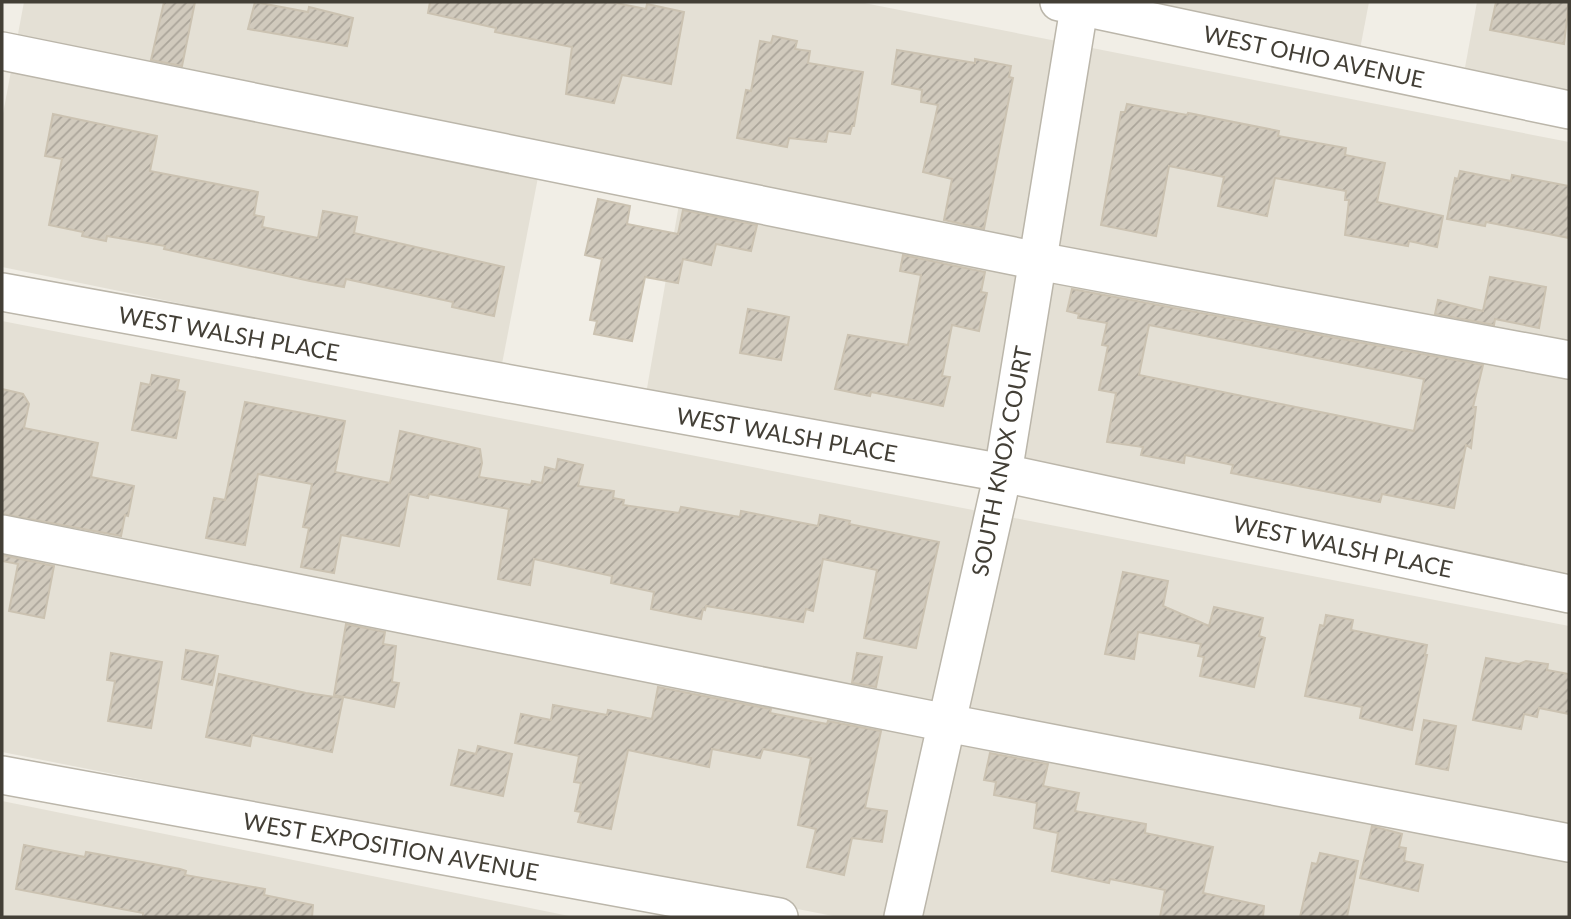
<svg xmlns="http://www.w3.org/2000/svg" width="1571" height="919" viewBox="0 0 1571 919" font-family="Lato,sans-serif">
<defs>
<pattern id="building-hatch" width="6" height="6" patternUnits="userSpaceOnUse" patternTransform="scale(1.75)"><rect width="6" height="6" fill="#d1cabd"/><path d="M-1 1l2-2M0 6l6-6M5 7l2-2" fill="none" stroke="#aba59a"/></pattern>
</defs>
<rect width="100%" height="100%" fill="#f1eee6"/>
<g fill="#e4e0d5">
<polygon points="24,2 859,2 1569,142 1569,577 646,394 681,193 540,167 501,369 2,267 2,119"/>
<polygon points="1126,2 1369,2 1360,49"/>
<polygon points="1477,2 1569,2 1569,94 1464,73"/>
<polygon points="2,321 1569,626 1569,917 838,917 2,752"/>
<polygon points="2,801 574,917 2,917"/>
</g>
<g fill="url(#building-hatch)" stroke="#cbc2b1" stroke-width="2" fill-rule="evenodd">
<polygon points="164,2 195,2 182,66 151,60"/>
<polygon points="255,2 308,12 309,7 353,18 347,46 248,29"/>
<polygon points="430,2 611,2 646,9 647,4 684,12 671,84 622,75 614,103 566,94 572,47 495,32 496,28 428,13"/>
<polygon points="1496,2 1569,2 1564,44 1490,30"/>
<polygon points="773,36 797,41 795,49 810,51 808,63 863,72 854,126 852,126 850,134 828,131 826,142 789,138 787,147 737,138 746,90 751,91 760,41 771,43"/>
<polygon points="897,50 975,63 975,59 1011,66 1009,77 1013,78 984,229 944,220 952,179 923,172 938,105 921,102 922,90 892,84"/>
<polygon points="1127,104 1187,115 1188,113 1279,131 1278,136 1346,148 1345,155 1385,163 1377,202 1443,216 1437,247 1409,241 1408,246 1345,235 1349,200 1345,200 1346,191 1275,178 1267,216 1218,206 1224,177 1169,166 1156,236 1101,225 1121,112 1125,112"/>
<polygon points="53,114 157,136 150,171 258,192 254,215 264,217 262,227 318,238 323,211 357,217 354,233 504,267 494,316 452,307 453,302 346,279 344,287 310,281 164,249 165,246 107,236 106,241 82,236 83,232 49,225 62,159 45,156"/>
<polygon points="1460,171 1511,181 1512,175 1569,186 1569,238 1486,222 1485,226 1447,219 1455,178 1458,179"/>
<polygon points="598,199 630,206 627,224 678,234 683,210 757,225 751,251 716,244 711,265 683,259 678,283 645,277 632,341 594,334 597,321 590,320 602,259 585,255"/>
<polygon points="903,255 985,272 981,292 987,293 979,331 952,325 942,376 950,377 943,406 871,392 870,396 835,389 848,335 908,345 921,275 900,271"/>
<polygon points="1490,277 1546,287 1539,328 1495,319 1494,325 1435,314 1438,300 1483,311"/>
<path d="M1072,289l411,76 -10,42h3l-5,41 -5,-3 -12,63 -72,-14 -2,8 -149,-29 2,-8 -48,-10 -1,8 -43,-8 2,-8 -36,-5 9,-49 -17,-3 9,-44 -6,-1 5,-22 -29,-5 1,-4 -12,-3zM1149,325l275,54 -10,52 -275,-56z"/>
<polygon points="748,309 789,317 781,360 740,353"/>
<polygon points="152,375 179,380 177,390 185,392 176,438 132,430 141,383 150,385"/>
<polygon points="2,389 23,394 29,404 24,428 98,443 91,477 134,486 128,516 125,515 121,536 2,514"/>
<polygon points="245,402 345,421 335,472 390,483 400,431 480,449 482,463 479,477 531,485 532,481 542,483 545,467 556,470 558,459 583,465 578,486 614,491 613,498 624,500 623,505 679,513 681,507 740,517 741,511 818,526 820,515 850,521 849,524 939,542 916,648 864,638 877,570 823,559 813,611 806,609 803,622 706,606 705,610 703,609 701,619 651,609 654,592 611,583 612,576 534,559 530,585 498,579 509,509 429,494 428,498 409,494 399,546 341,535 334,573 301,567 309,528 303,527 312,484 258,474 245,545 206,538 214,498 225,500"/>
<polygon points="2,555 54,566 44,618 9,611 18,564 2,561"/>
<polygon points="1123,572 1168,581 1163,606 1209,626 1214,607 1263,618 1259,636 1265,638 1254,687 1200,676 1204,657 1198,656 1201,644 1138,632 1134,659 1105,654"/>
<polygon points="1326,615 1353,620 1351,630 1427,645 1425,655 1427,655 1412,730 1360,718 1362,707 1305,696 1320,625 1324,626"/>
<polygon points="346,624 385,632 383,644 396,646 392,682 399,683 394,707 334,695"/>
<polygon points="186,650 218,656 212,685 182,679"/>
<polygon points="111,653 162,662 151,728 108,721 115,681 107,680"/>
<polygon points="857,653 882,657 876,687 852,683"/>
<polygon points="1486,658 1519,664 1526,661 1548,664 1547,670 1569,674 1569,714 1539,708 1537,717 1524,714 1521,729 1473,720"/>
<polygon points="219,674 306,693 343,698 332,752 252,735 250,746 206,737"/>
<polygon points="658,687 771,709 770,713 827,724 828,721 881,731 865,808 887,811 882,842 852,838 844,875 807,867 816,829 798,825 811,758 763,749 760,758 712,749 709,767 628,750 611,829 578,822 581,812 575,811 581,783 574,782 579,756 515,743 521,714 551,720 553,705 607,715 608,710 652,719"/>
<polygon points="1424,720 1456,726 1448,770 1416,764"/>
<polygon points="478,746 512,754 503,796 451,785 459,750 476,754"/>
<polygon points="990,753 1048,764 1043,786 1079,793 1075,811 1146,824 1145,833 1213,847 1203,893 1264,906 1263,917 1160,917 1165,890 1110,879 1109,883 1052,871 1058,833 1034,828 1037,803 994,795 996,782 984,780"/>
<polygon points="1372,826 1402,834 1399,847 1406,848 1404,861 1423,865 1418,891 1360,878"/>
<polygon points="24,845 85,857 86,852 153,864 180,869 186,871 185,875 265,889 264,895 313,905 312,917 143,917 143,913 16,889"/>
<polygon points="1320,853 1358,861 1347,917 1300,917 1312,863 1317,864"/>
</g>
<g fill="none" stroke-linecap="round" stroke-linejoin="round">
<defs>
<g id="minor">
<polyline points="1059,2 1569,110"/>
<polyline points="2,51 1038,261 1569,360"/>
<polyline points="2,292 1003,473 1569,594"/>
<polyline points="2,534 947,723 1569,843"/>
<polyline points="2,775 779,917"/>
<polyline points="903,917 1003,473 1080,2"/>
</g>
</defs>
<use href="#minor" stroke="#bbb6aa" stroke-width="40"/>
<use href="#minor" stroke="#fff" stroke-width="37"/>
</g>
<g text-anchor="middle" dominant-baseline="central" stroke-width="5" stroke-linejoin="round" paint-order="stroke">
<g font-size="23" fill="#433f36" stroke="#fff">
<text transform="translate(1314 56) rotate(12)">WEST OHIO AVENUE</text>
<text transform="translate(229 333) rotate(10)">WEST WALSH PLACE</text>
<text transform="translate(787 434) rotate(10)">WEST WALSH PLACE</text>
<text transform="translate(1001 461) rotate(-79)">SOUTH KNOX COURT</text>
<text transform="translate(1343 546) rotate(12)">WEST WALSH PLACE</text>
<text transform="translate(391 846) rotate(10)">WEST EXPOSITION AVENUE</text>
</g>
</g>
<rect width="1571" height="919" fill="none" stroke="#433f36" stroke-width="7"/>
</svg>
